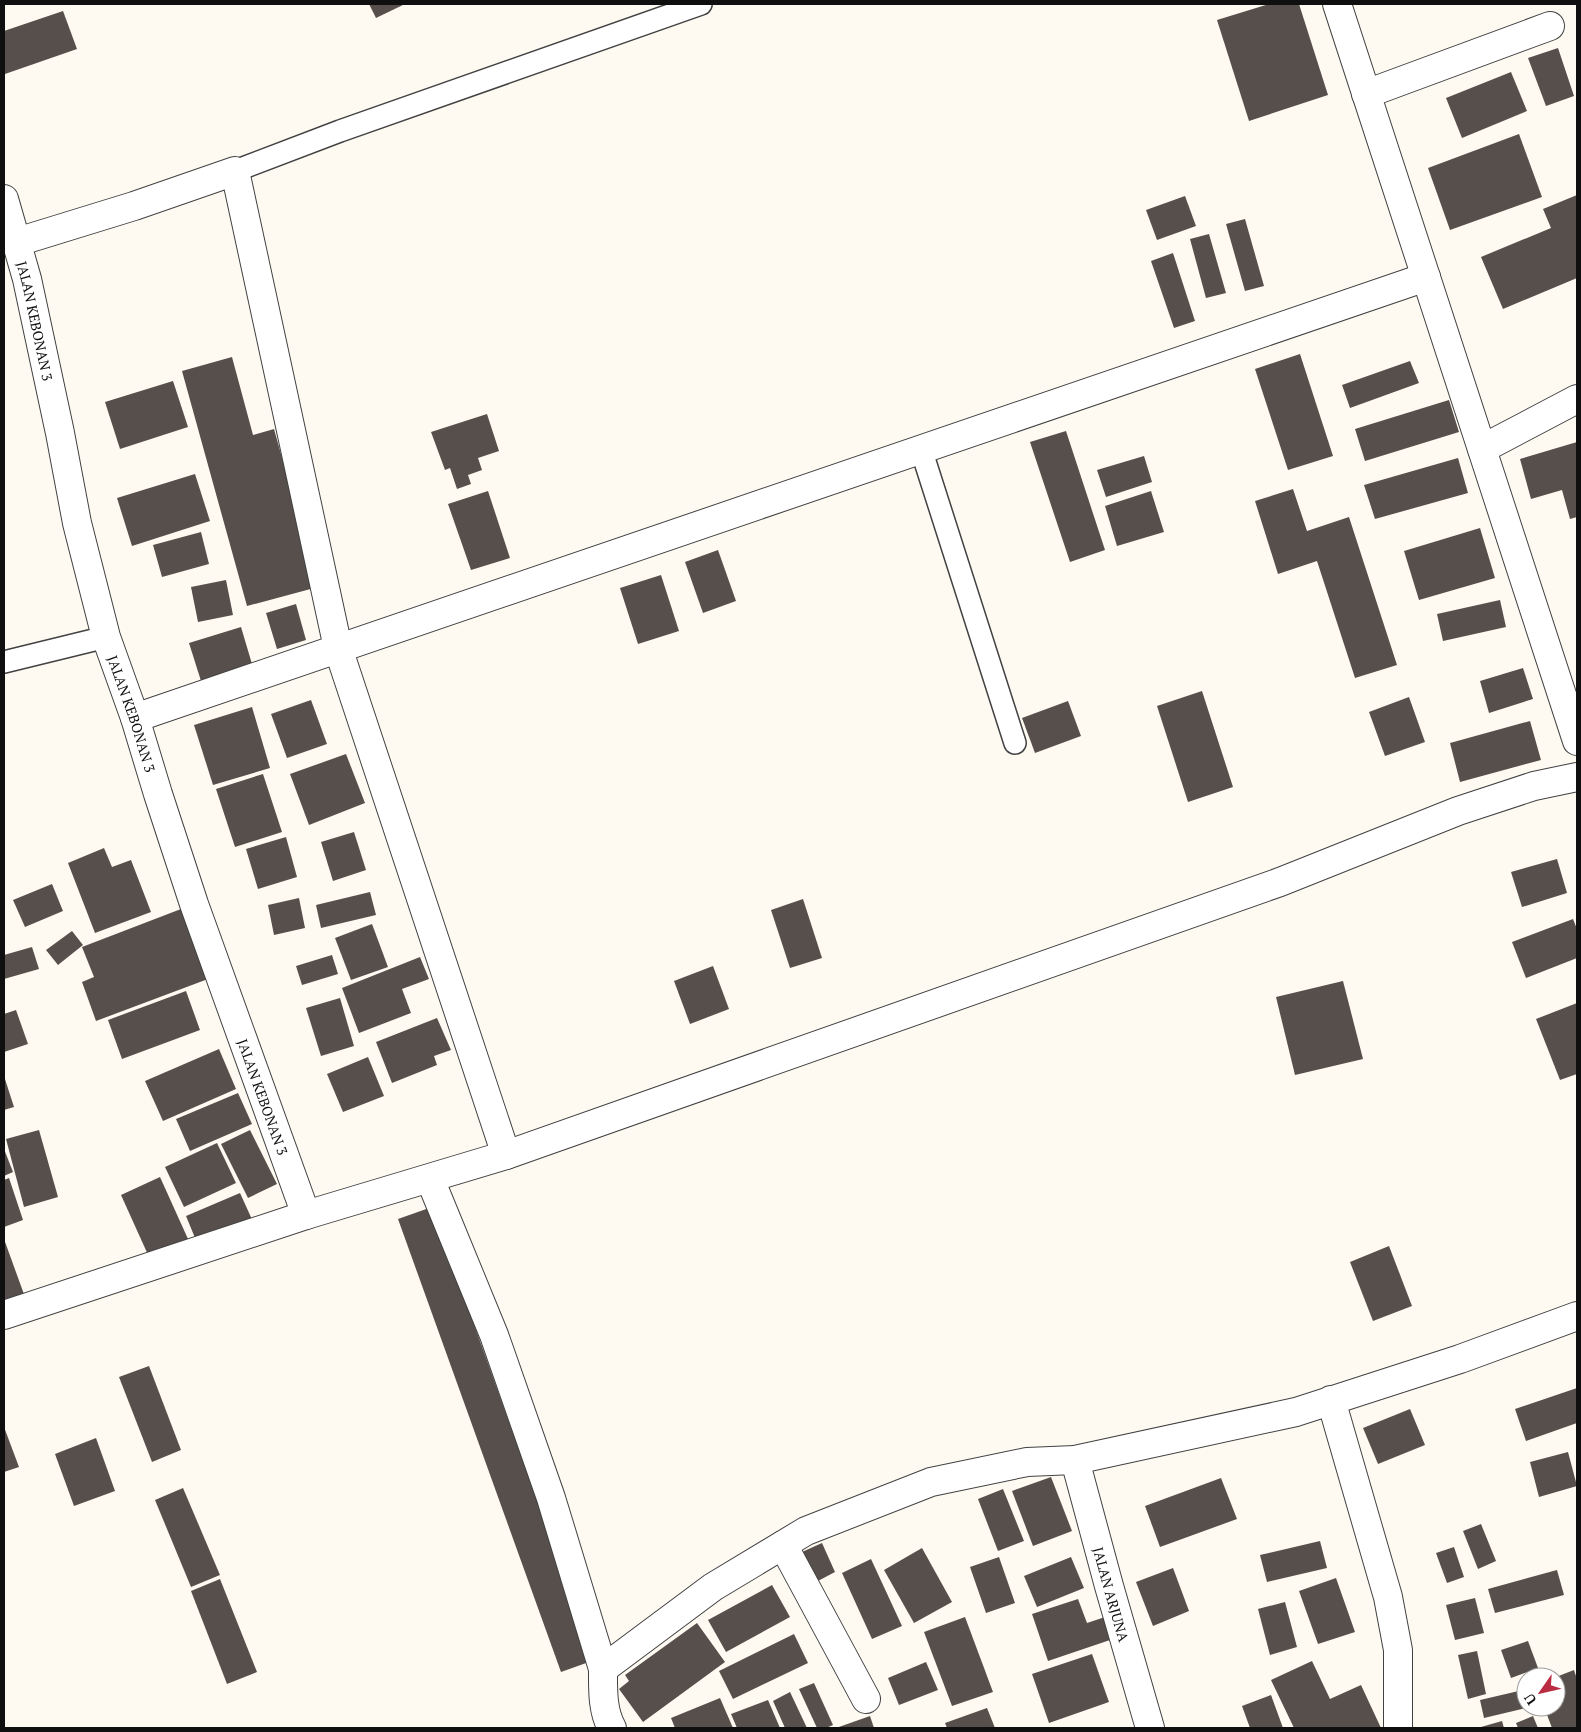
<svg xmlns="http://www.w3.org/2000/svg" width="1581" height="1732" viewBox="0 0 1581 1732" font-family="'PT Serif',serif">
<rect width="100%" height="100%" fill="#fefaf1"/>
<g fill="#574f4b">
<polygon points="369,4 405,4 376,18"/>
<polygon points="1269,4 1299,4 1328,95 1249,121 1217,20"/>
<polygon points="63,11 77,49 5,74 4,31"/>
<polygon points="1558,48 1574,96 1546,106 1528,58"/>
<polygon points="1511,72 1527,111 1462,138 1446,98"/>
<polygon points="1519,134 1542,197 1450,230 1428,168"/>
<polygon points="1577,195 1577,278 1503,309 1481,257 1551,228 1543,209"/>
<polygon points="1185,196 1196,226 1157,240 1146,210"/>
<polygon points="1245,219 1264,286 1245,291 1226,224"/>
<polygon points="1209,234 1226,293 1206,298 1190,239"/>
<polygon points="1173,253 1195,321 1174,328 1151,261"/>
<polygon points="1300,354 1333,456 1288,470 1255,369"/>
<polygon points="232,357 253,435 274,429 318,587 247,606 182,371"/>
<polygon points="1410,361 1419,383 1350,408 1342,385"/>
<polygon points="173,381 188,427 120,449 105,402"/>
<polygon points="1449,400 1459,432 1365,461 1355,429"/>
<polygon points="487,414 499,451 478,458 482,470 468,475 471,484 457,489 450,468 445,470 431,432"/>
<polygon points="1066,431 1105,550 1070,562 1030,442"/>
<polygon points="1577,442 1577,517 1570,519 1562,490 1531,499 1520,459"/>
<polygon points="1144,456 1152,482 1106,497 1097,470"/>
<polygon points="1458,458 1468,493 1375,519 1364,485"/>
<polygon points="195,474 210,521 132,546 117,498"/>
<polygon points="1293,489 1307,531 1349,517 1397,665 1355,678 1317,561 1278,574 1255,501"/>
<polygon points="488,491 510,558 471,570 448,504"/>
<polygon points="1151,491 1164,532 1117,546 1105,506"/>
<polygon points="1480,528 1495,578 1419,600 1404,551"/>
<polygon points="201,532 209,564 162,577 153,545"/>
<polygon points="718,550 736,601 703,613 685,562"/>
<polygon points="661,575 679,631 638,644 620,588"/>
<polygon points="226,580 233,615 198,622 191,587"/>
<polygon points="1500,600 1506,627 1443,641 1437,614"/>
<polygon points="296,604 306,640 277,649 266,613"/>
<polygon points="241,627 252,664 201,681 189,643"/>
<polygon points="1523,668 1533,699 1489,713 1480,681"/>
<polygon points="1202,691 1233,787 1188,802 1157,706"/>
<polygon points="1409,697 1425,742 1385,756 1369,712"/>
<polygon points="311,700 327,744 287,758 271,714"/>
<polygon points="1068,701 1081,736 1035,753 1022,718"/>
<polygon points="252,707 270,768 213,785 194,725"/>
<polygon points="1530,721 1541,760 1460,782 1450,743"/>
<polygon points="346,754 365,803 309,825 290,774"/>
<polygon points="263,774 282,832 235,847 216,789"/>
<polygon points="354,832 366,870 333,881 321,842"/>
<polygon points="286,837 297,877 258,889 246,849"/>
<polygon points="104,848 112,867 131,860 151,912 95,933 68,863"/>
<polygon points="1557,859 1567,893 1522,907 1511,872"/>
<polygon points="52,884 63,911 25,927 13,900"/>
<polygon points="370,892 376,915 321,928 316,905"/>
<polygon points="299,898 305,928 274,935 268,905"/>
<polygon points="803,899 822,958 790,968 771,910"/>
<polygon points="181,909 208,979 96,1021 82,982 94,977 82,947"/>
<polygon points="1573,919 1577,929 1577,958 1526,978 1512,942"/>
<polygon points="372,924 388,967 351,980 335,938"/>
<polygon points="72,931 83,945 58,965 46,950"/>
<polygon points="32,947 39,969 4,979 4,955"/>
<polygon points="332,955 338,974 302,985 296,966"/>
<polygon points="420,957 429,979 402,989 411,1013 359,1033 342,988"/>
<polygon points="713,966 729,1009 690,1024 674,981"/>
<polygon points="1343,981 1363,1059 1295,1075 1276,997"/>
<polygon points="186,991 200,1030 122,1059 108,1020"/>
<polygon points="340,998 354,1046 321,1056 306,1008"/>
<polygon points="1577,1003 1577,1074 1560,1080 1536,1019"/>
<polygon points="16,1010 28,1044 4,1052 4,1014"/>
<polygon points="437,1018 451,1050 434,1056 437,1065 392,1083 376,1042"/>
<polygon points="219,1049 236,1089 163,1121 145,1081"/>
<polygon points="368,1057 384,1096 343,1112 327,1074"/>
<polygon points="4,1076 14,1107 4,1110"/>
<polygon points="238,1093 252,1124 190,1151 176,1119"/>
<polygon points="39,1130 58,1197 24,1207 6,1139"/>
<polygon points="250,1130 277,1184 248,1198 221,1144"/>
<polygon points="217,1143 236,1183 184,1207 165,1167"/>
<polygon points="4,1149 13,1172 4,1176"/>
<polygon points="160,1177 188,1239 149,1257 121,1195"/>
<polygon points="9,1178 23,1220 4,1227 4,1180"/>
<polygon points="240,1193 255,1226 200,1250 186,1216"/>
<polygon points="432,1207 586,1637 589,1662 561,1672 398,1219"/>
<polygon points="4,1239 25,1297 4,1304"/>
<polygon points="1389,1246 1412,1306 1373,1321 1350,1262"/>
<polygon points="149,1366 181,1450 152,1462 119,1377"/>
<polygon points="1577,1388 1577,1423 1526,1441 1515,1409"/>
<polygon points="1410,1409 1425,1445 1378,1464 1363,1428"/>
<polygon points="4,1427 19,1467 4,1472"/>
<polygon points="96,1438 115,1491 74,1506 55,1454"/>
<polygon points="1568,1452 1577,1486 1539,1497 1530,1462"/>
<polygon points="1051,1477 1072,1531 1033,1546 1012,1491"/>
<polygon points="1221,1478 1237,1519 1160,1547 1145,1506"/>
<polygon points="183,1488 220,1575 191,1587 155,1500"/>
<polygon points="1003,1489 1024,1541 998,1551 978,1499"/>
<polygon points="1481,1524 1496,1561 1478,1569 1463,1531"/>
<polygon points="1320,1541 1327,1568 1267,1582 1260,1555"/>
<polygon points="822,1543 835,1572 816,1582 802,1552"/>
<polygon points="1454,1547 1464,1577 1447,1583 1436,1553"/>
<polygon points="922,1548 952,1602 914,1623 884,1570"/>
<polygon points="999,1557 1015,1603 986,1613 970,1567"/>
<polygon points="1071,1557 1084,1588 1037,1607 1024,1576"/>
<polygon points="871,1559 902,1626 872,1639 842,1573"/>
<polygon points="1173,1568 1189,1611 1153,1626 1136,1582"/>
<polygon points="1557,1570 1564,1595 1495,1613 1488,1589"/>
<polygon points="1336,1578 1355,1632 1318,1644 1299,1591"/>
<polygon points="220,1579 257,1672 227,1684 191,1591"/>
<polygon points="772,1585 790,1617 726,1652 708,1620"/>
<polygon points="1475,1598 1484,1633 1455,1640 1446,1605"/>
<polygon points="1078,1599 1087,1623 1105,1617 1113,1639 1048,1661 1032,1614"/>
<polygon points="1285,1602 1297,1647 1270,1655 1258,1609"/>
<polygon points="965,1617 993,1692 952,1706 924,1632"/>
<polygon points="697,1623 725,1662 643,1722 619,1689 629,1681 625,1675"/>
<polygon points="794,1634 808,1663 733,1699 719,1671"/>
<polygon points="1528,1641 1538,1668 1511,1678 1501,1650"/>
<polygon points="1477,1651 1486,1694 1468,1699 1458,1655"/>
<polygon points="1092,1654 1109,1702 1049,1723 1032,1674"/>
<polygon points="1312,1661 1330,1699 1361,1685 1381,1728 1294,1728 1271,1680"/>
<polygon points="926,1662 938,1690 899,1705 888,1678"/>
<polygon points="1574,1670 1577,1679 1577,1728 1552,1728 1544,1707 1556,1707 1556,1677"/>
<polygon points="814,1683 833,1725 826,1728 817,1728 799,1689"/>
<polygon points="1523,1690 1526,1708 1484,1718 1480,1700"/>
<polygon points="790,1692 807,1728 785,1728 773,1701"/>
<polygon points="1271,1695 1283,1728 1250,1728 1242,1706"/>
<polygon points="720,1698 733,1728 675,1728 671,1718"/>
<polygon points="768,1700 780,1728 737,1728 731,1714"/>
<polygon points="987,1708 995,1728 947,1728 945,1723"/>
<polygon points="870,1716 874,1728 836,1728"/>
<polygon points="1533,1716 1538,1728 1518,1728 1516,1723"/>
<polygon points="1502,1721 1504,1728 1482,1728 1481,1727"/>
</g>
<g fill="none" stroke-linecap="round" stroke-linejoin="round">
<defs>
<g id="service">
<polyline points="235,171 340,131 701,4"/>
<polyline points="921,449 1015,743"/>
<polyline points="4,662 106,637"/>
</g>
<g id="minor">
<polyline points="1337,4 1577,741"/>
<polyline points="1366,94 1550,26"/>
<path id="s1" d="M4,199l23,80 33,154 17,90 29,114 29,81 23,76 36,110 112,311"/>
<polyline points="17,242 134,206 235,171 338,648 506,1155"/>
<polyline points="1482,449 1577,399"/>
<polyline points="135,718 1426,277"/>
<path d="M430,1179l64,156 57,163 52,171c0,19 -1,42 9,59"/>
<polyline points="4,1315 306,1215 506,1155 1280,882 1458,811 1534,786 1577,777"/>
<polyline points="1331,1400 1388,1597 1398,1650 1398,1728"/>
<path id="s2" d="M1075,1460l34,126 41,142"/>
<polyline points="783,1545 866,1699"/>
<polyline points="603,1669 713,1587 806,1531 931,1482 1027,1462 1075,1460 1296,1412 1460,1359 1577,1316"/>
</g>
</defs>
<use href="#service" stroke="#424242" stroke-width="24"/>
<use href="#minor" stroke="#424242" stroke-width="30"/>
<use href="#service" stroke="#fff" stroke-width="21"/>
<use href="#minor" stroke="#fff" stroke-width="28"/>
</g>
<g text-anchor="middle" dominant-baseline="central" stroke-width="5" stroke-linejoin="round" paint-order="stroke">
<g font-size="14" fill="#0f0f0f" stroke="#fff">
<text stroke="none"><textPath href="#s1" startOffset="126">JALAN KEBONAN 3</textPath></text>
<text stroke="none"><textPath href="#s1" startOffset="531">JALAN KEBONAN 3</textPath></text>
<text stroke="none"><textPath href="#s1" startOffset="936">JALAN KEBONAN 3</textPath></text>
<text stroke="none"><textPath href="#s2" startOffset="139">JALAN ARJUNA</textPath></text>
</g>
</g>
<rect width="1581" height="1732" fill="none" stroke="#0f0f0f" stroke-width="10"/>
<g transform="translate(1541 1692) rotate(236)"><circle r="24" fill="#ffffff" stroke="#9f9f9f"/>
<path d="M0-4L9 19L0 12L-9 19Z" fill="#b92c41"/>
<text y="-8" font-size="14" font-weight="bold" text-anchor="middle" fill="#0f0f0f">U</text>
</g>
</svg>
